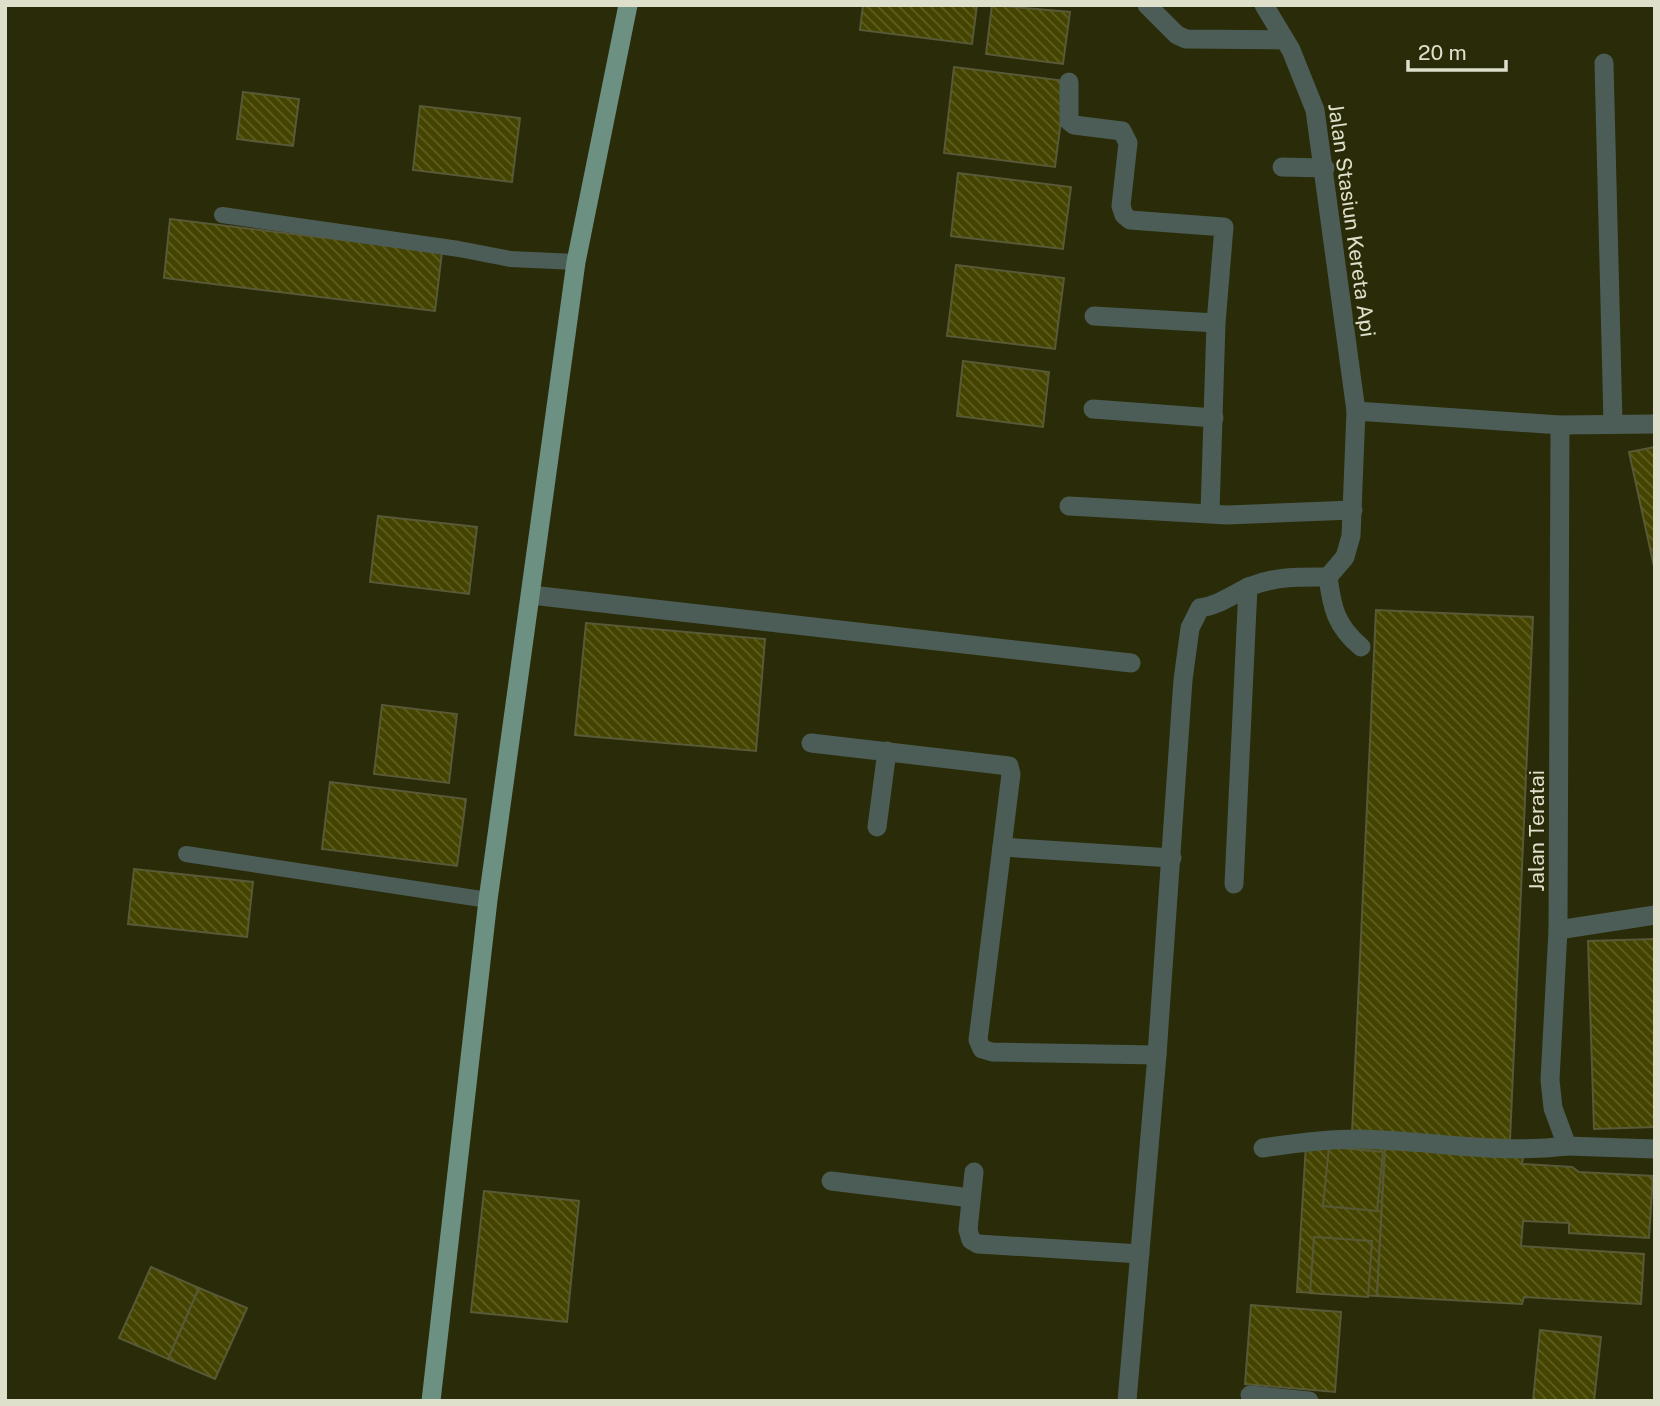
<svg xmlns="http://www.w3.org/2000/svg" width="1660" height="1406" viewBox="0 0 1660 1406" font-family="'Public Sans',sans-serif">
<defs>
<pattern id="building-back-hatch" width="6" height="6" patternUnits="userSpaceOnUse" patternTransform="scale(1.75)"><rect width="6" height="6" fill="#440"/><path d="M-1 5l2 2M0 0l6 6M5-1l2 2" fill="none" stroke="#5f5f24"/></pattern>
</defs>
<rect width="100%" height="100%" fill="#2a2b08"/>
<g fill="url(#building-back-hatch)" stroke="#585936" stroke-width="2">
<polygon points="863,5 977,5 972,44 860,30"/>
<polygon points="992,5 1070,12 1063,64 986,54"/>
<polygon points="954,67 1066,81 1055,167 944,153"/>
<polygon points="243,92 299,99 293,146 237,139"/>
<polygon points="420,106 520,118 512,182 413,170"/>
<polygon points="958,173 1071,187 1063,249 951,236"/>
<polygon points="170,219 442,252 435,311 164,278"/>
<polygon points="956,265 1064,278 1055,349 947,336"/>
<polygon points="963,361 1049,372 1043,427 957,416"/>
<polygon points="1655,447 1655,571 1629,452"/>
<polygon points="378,516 477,527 469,594 370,582"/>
<polygon points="1376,610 1533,617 1510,1140 1352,1133"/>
<polygon points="586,623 765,639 756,751 575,735"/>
<polygon points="382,705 457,714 449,783 374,774"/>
<polygon points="330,782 466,799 457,866 322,849"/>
<polygon points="134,869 253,882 247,937 128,924"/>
<polygon points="1655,939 1655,1127 1594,1129 1588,941"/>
<polygon points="1306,1144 1385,1149 1377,1296 1297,1292"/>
<polygon points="1329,1147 1383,1152 1377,1211 1323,1206"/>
<polygon points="1385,1149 1523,1157 1522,1164 1572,1167 1579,1172 1653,1176 1649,1238 1569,1233 1569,1223 1523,1221 1521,1246 1644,1254 1641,1304 1524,1297 1522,1304 1377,1296"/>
<polygon points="484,1191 579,1201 567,1322 471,1312"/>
<polygon points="1314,1237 1372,1241 1368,1297 1310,1293"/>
<polygon points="151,1267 199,1288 168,1359 119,1338"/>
<polygon points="199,1288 247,1308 215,1379 168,1359"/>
<polygon points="1251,1305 1341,1312 1335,1392 1245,1384"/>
<polygon points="1540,1330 1601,1337 1594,1401 1533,1401"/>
</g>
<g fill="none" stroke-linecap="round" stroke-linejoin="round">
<g stroke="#4b5d56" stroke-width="16">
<polyline points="222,215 459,249 510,259 576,262"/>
<polyline points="186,854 488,900"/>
</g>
<g stroke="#4b5d56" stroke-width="19">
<polyline points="1147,5 1177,35 1186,39 1285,40"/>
<polyline points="1604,63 1613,423"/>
<polyline points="1069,82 1069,121 1074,125 1122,131 1128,143 1121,206 1124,215 1130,220 1224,227 1216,323 1210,512"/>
<polyline points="1282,167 1325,168"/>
<polyline points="1094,316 1216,323"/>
<polyline points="1093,409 1214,418"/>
<polyline points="1356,411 1560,425 1655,424"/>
<polyline points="1560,425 1558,930 1550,1080 1553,1108 1567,1146 1655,1149"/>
<polyline points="1069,506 1227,515 1353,510"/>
<path d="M1328,577c4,31 8,49 33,70"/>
<polyline points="531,595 1131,663"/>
<polyline points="811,743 1009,766 1011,774 978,1040 982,1049 992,1052 1157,1055"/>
<polyline points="877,827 887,751"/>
<polyline points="1002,847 1172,858"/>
<polyline points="1234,884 1248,587"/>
<polyline points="1558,930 1655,915"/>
<path d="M1263,1148c32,-5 64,-9 96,-9 72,1 133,16 208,7"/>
<polyline points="974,1172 968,1230 971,1240 978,1244 1140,1254"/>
<polyline points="831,1181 971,1198"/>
<polyline points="1250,1395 1309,1401"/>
<path d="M1127,1401l30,-346 26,-375 7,-52 10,-20c20,-3 33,-14 51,-22 26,-10 50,-9 77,-9l17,-20 6,-21 5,-125 -41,-301 -24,-60 -27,-45"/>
</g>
<polyline stroke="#6c9082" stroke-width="19" points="431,1401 488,900 576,262 628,5"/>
</g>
<g text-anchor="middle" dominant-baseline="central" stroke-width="5" stroke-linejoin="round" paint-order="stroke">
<g font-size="21" fill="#dee0cc" stroke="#2a2b08">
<text transform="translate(1352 220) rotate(82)">Jalan Stasiun Kereta Api</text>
<text transform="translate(1536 831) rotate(-90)">Jalan Teratai</text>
</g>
</g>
<rect width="1660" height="1406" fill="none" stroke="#dee0cc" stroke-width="14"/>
<path d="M1408 60v10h98v-10" fill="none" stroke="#dee0cc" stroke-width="3.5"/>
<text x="1418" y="60" font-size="21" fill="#dee0cc" stroke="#2a2b08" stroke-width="5" paint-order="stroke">20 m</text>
</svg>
